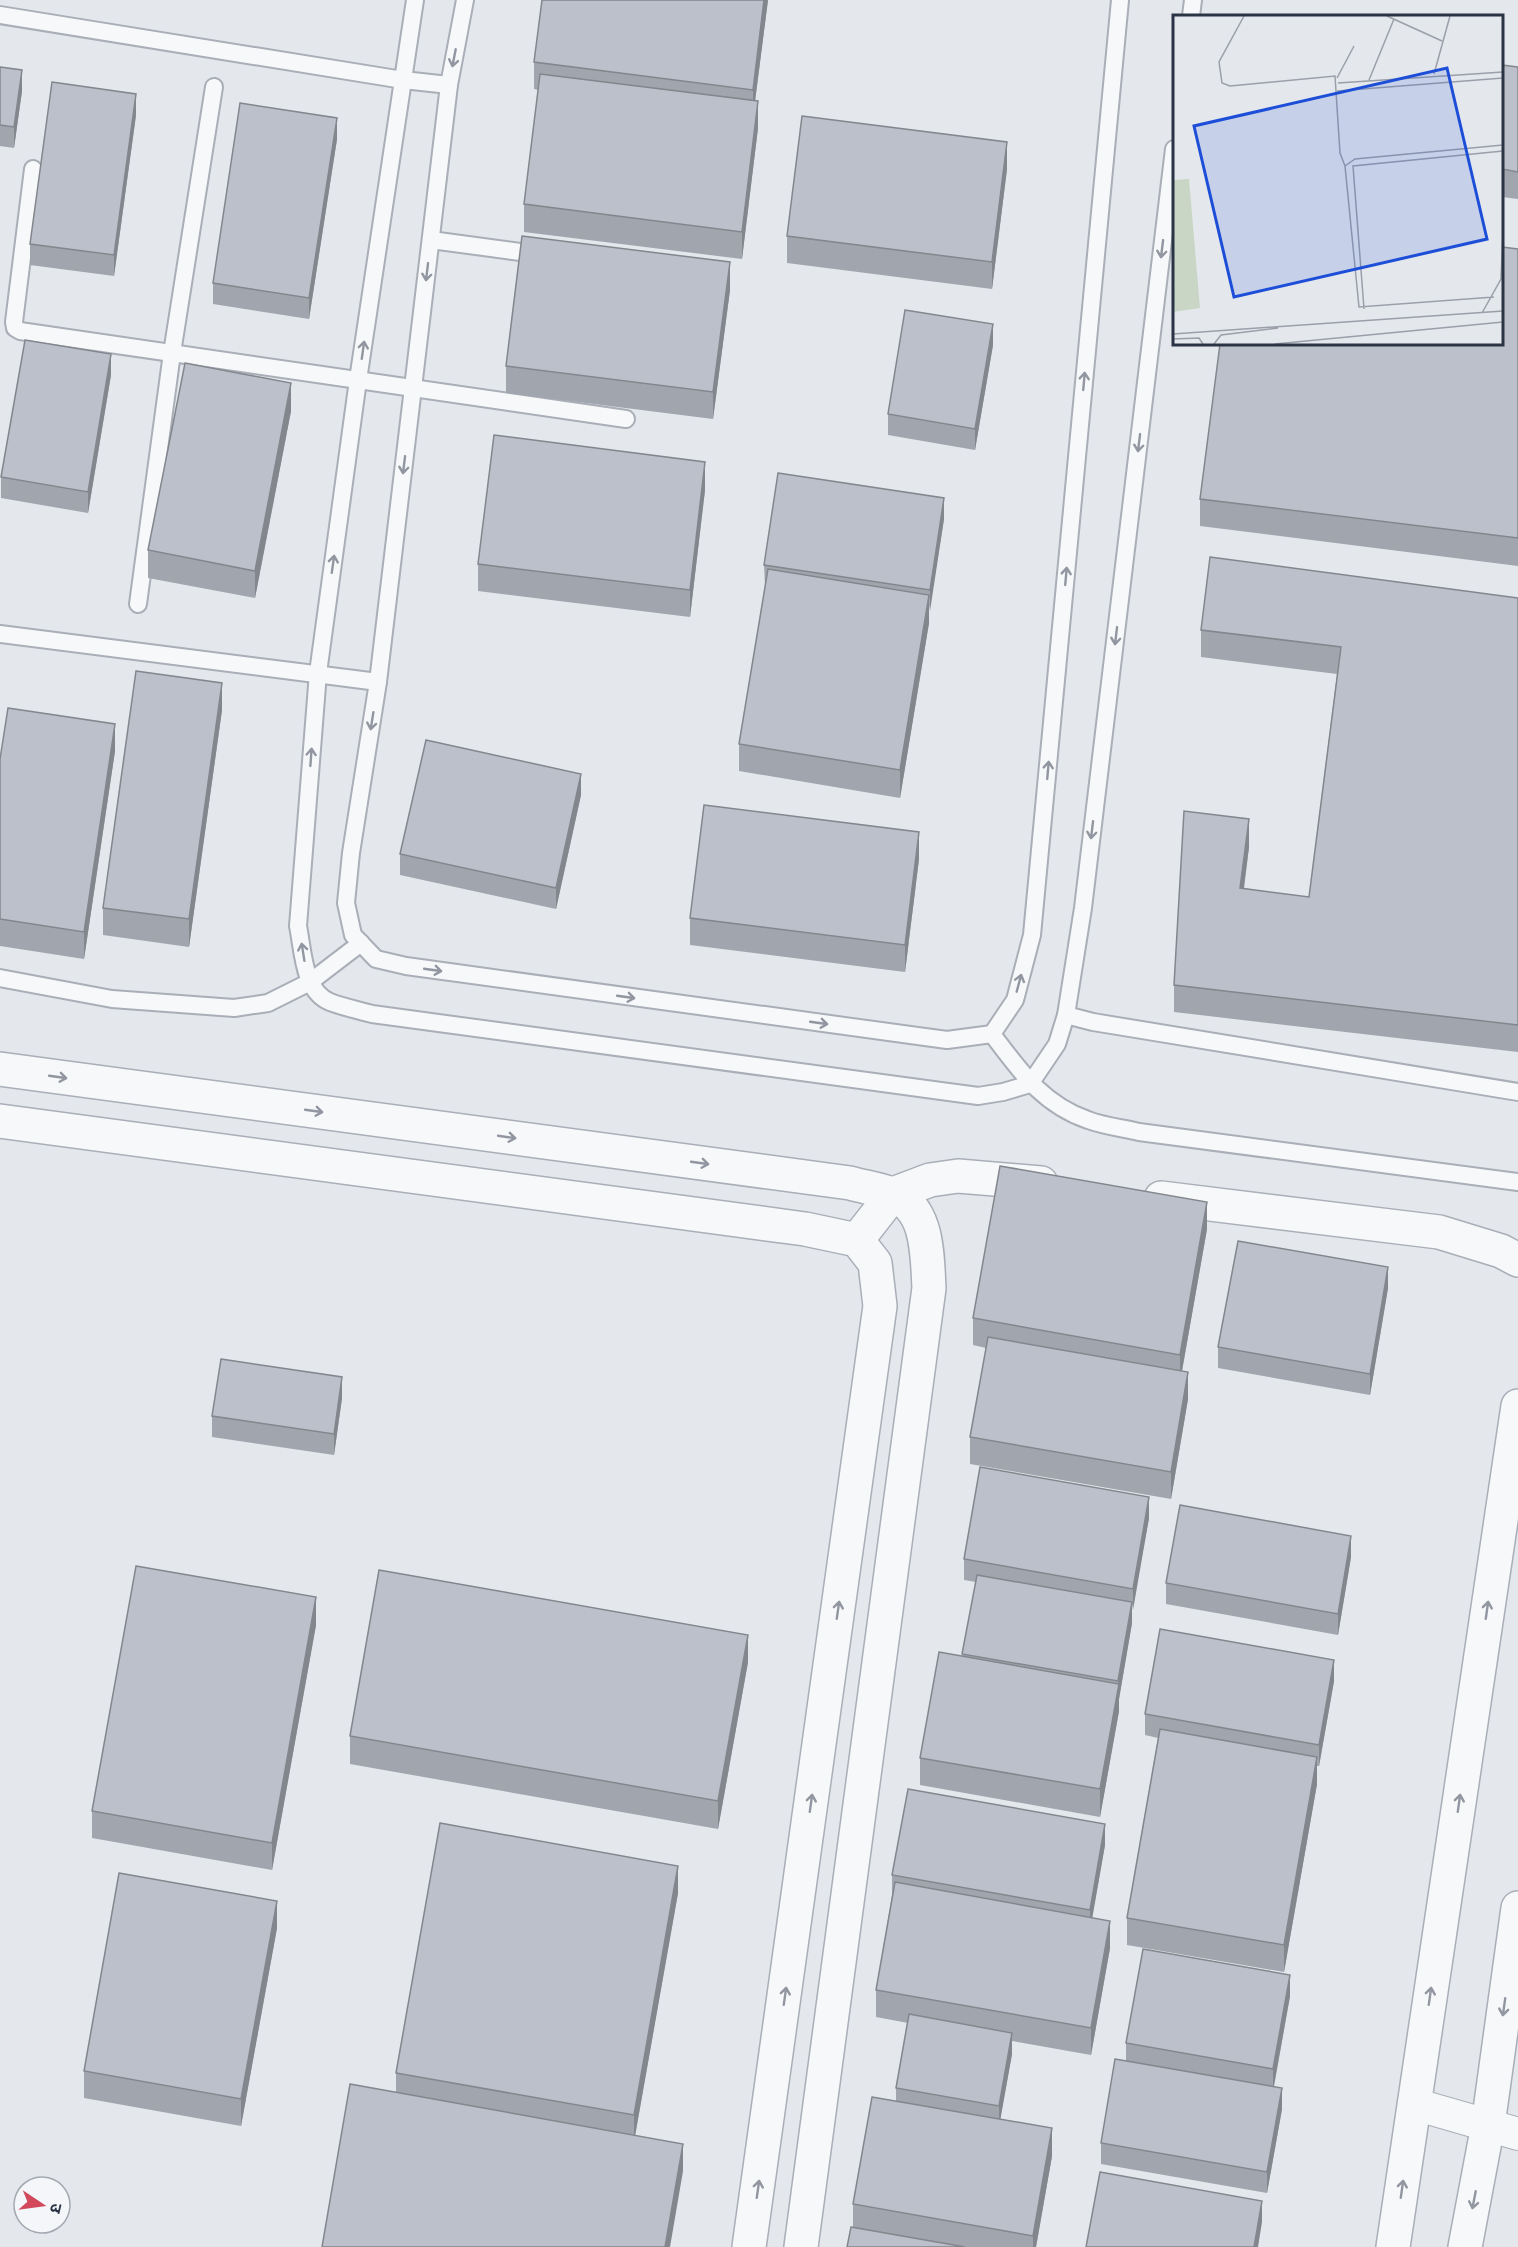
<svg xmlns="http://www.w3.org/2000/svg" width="1518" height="2247" viewBox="0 0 1518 2247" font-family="'Fira Sans','Noto Sans Devanagari',sans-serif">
<rect width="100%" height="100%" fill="#e4e7ec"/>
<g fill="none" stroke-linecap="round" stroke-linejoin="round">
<defs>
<g id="service">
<path d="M415,0l-57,380 -40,293 -20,253c5,24 5,65 32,76 13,5 28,8 42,12l606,82 25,-4 27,-8 27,-40 9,-29 17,-107 91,-759"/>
<polyline points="465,0 449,85 378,682 351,853 346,903 353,935 376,959 406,966 947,1040 992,1034 1015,1000 1032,935 1120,0"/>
<polyline points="0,15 403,80 449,85"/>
<polyline points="1191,16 1193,0"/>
<polyline points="33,169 14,322 15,328 20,331 626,419"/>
<polyline points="431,240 543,255"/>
<polyline points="138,604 172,353 214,87"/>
<polyline points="0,634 378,682"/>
<polyline points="0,978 112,999 234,1008 268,1003 310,982 361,943"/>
<polyline points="1066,1015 1093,1022 1518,1092"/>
<path d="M992,1034c28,37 50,70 96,86 16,6 34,8 51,12l379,50"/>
</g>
<polyline id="minor" points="1414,2104 1518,2134"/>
<g id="tertiary">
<path d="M0,1069l850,114c14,4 29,6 42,11 37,14 35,61 37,94l-128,959"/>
<polyline points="0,1121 805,1229 857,1240 875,1263 880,1306 749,2247"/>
<polyline points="1161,1198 1439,1232 1501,1251 1518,1260"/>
<polyline points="857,1240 893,1194 930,1180 958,1176 1041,1183"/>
<polyline points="1393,2247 1518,1406"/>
<polyline points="1465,2247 1488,2125 1518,1908"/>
</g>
</defs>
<use href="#service" stroke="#a9aeb7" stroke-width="20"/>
<use href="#minor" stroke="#a9aeb7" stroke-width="34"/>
<use href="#tertiary" stroke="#a9aeb7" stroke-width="36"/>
<use href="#service" stroke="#f7f8fa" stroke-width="16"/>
<use href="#minor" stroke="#f7f8fa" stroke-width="32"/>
<use href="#tertiary" stroke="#f7f8fa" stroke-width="33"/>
</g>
<g fill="#a1a5ae">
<polygon points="542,0 768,0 755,101 758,128 742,259 524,232 524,204 538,90 534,89 534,62"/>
<polygon points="1502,65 1518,67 1518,199 1502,197"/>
<polygon points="0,67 22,91 14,148 0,146"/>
<polygon points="136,115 114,276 30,265 30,244"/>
<polygon points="337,139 309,319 213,304 213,283"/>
<polygon points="1007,169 992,289 787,263 787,236"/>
<polygon points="1518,249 1518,566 1200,526 1200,499"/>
<polygon points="730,290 713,419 506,393 506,366"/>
<polygon points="993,345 975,450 888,435 888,414"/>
<polygon points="111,375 88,513 1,498 1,477"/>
<polygon points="291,411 255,598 148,578 148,550"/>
<polygon points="705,490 690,617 478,591 478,564"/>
<polygon points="944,519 929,611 929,623 900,798 739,771 739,744 765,586 764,565"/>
<polygon points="1518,598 1518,1052 1174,1012 1174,985 1249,847 1244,889 1309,897 1337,674 1201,657 1201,630"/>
<polygon points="222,710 189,947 103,935 103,908"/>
<polygon points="115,751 84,959 0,946 0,759"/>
<polygon points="581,795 556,909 400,875 400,854"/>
<polygon points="919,859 905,972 690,945 690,918"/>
<polygon points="1207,1229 1182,1371 1188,1399 1171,1499 970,1464 970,1437 986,1348 973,1345 973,1318"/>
<polygon points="1388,1288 1370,1395 1218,1368 1218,1347"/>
<polygon points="342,1398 334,1455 212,1437 212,1416"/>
<polygon points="1149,1518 1132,1610 1132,1623 1119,1699 1119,1711 1100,1817 920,1785 920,1758 962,1656 976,1582 964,1580 964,1559"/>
<polygon points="1351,1557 1338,1635 1166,1604 1166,1583"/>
<polygon points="316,1625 272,1870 92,1838 92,1811"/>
<polygon points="748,1662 718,1829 350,1764 350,1736"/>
<polygon points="1334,1681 1319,1766 1317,1766 1317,1784 1284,1972 1127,1945 1127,1918 1158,1738 1145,1735 1145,1714"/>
<polygon points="1105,1845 1092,1917 1110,1948 1091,2055 1012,2041 1012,2054 1000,2119 1052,2156 1036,2247 847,2247 853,2227 853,2204 896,2101 896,2088 908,2023 876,2017 876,1990 892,1895 892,1875"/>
<polygon points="678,1893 635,2135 683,2171 396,2092 396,2073"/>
<polygon points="277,1928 241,2126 84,2098 84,2071"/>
<polygon points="1290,1996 1274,2087 1282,2109 1267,2193 1101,2164 1101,2143 1126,2061 1126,2043"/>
</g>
<g fill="#83868d">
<polygon points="764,0 768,0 753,117 753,90"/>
<polygon points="22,70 22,91 14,148 14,127"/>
<polygon points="136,94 136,115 114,276 114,255"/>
<polygon points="758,101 758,128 742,259 742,232"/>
<polygon points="337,118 337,139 309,319 309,298"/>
<polygon points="1007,142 1007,169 992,289 992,262"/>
<polygon points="730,262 730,290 713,419 713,392"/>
<polygon points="993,324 993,345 975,450 975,429"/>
<polygon points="111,354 111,375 88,513 88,492"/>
<polygon points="291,383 291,411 255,598 255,571"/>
<polygon points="705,462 705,490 690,617 690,590"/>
<polygon points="944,498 944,519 930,611 930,590"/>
<polygon points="929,595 929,623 900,798 900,770"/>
<polygon points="222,683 222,710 189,947 189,919"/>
<polygon points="115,724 115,751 84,959 84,932"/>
<polygon points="581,774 581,795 556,909 556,888"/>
<polygon points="1249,819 1249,847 1240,916 1240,888"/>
<polygon points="919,832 919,859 905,972 905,945"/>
<polygon points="1207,1202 1207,1229 1180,1382 1180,1355"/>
<polygon points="1388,1267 1388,1288 1370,1395 1370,1374"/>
<polygon points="1188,1372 1188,1399 1171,1499 1171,1472"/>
<polygon points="342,1377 342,1398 334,1455 334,1434"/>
<polygon points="1149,1497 1149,1518 1133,1610 1133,1589"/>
<polygon points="1351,1536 1351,1557 1338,1635 1338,1614"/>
<polygon points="316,1597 316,1625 272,1870 272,1843"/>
<polygon points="1132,1602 1132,1623 1119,1699 1119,1711 1100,1817 1100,1789"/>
<polygon points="748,1635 748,1662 718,1829 718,1801"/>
<polygon points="1334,1660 1334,1681 1319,1766 1319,1745"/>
<polygon points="1317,1757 1317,1784 1284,1972 1284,1945"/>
<polygon points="1105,1824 1105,1845 1090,1931 1090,1910"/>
<polygon points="678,1866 678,1893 634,2142 634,2115"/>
<polygon points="277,1901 277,1928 241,2126 241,2099"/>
<polygon points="1110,1921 1110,1948 1091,2055 1091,2028"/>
<polygon points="1290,1975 1290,1996 1273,2090 1273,2069"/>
<polygon points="1012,2033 1012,2054 999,2127 999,2106"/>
<polygon points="1282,2088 1282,2109 1267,2193 1267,2172"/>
<polygon points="1052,2128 1052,2156 1036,2247 1033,2247 1033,2236"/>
<polygon points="683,2144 683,2171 670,2247 665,2247"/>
<polygon points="1262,2201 1262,2222 1258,2247 1254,2247"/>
</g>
<g fill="#bbc0ca" stroke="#83868d" stroke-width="1.5">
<polygon points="542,0 764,0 753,90 534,62"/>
<polygon points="1502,65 1518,67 1518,172 1502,169"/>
<polygon points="0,67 22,70 14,127 0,125"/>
<polygon points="540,74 758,101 742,232 524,204"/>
<polygon points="52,82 136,94 114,255 30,244"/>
<polygon points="240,103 337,118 309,298 213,283"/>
<polygon points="802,116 1007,142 992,262 787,236"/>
<polygon points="522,236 730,262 713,392 506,366"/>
<polygon points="1502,247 1518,249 1518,538 1200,499 1220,344 1502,344"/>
<polygon points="905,310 993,324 975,429 888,414"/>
<polygon points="25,340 111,354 88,492 1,477"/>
<polygon points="185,363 291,383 255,571 148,550"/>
<polygon points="494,435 705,462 690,590 478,564"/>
<polygon points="778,473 944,498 930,590 764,565"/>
<polygon points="1210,557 1518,598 1518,1025 1174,985 1184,811 1249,819 1240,888 1309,897 1341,647 1201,630"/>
<polygon points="768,569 929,595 900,770 739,744"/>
<polygon points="136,671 222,683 189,919 103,908"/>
<polygon points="8,708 115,724 84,932 0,919 0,759"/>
<polygon points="426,740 581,774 556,888 400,854"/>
<polygon points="704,805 919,832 905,945 690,918"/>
<polygon points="1000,1166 1207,1202 1180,1355 973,1318"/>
<polygon points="1238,1241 1388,1267 1370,1374 1218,1347"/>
<polygon points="988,1337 1188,1372 1171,1472 970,1437"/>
<polygon points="221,1359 342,1377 334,1434 212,1416"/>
<polygon points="980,1467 1149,1497 1133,1589 964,1559"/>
<polygon points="1180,1505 1351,1536 1338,1614 1166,1583"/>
<polygon points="136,1566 316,1597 272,1843 92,1811"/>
<polygon points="379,1570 748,1635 718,1801 350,1736"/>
<polygon points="977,1575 1132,1602 1118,1681 962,1654"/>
<polygon points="1160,1629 1334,1660 1319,1745 1145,1714"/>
<polygon points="939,1652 1119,1684 1100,1789 920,1758"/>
<polygon points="1160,1729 1317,1757 1284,1945 1127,1918"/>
<polygon points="908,1789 1105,1824 1090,1910 892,1875"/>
<polygon points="440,1823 678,1866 634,2115 396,2073"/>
<polygon points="119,1873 277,1901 241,2099 84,2071"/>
<polygon points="895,1882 1110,1921 1091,2028 876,1990"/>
<polygon points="1143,1949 1290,1975 1273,2069 1126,2043"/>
<polygon points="909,2014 1012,2033 999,2106 896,2088"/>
<polygon points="1115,2059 1282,2088 1267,2172 1101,2143"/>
<polygon points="350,2084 683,2144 665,2247 322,2247"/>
<polygon points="872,2097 1052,2128 1033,2236 853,2204"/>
<polygon points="1100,2172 1262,2201 1254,2247 1086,2247"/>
<polygon points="851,2227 965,2247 847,2247"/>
</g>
<defs><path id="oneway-shaft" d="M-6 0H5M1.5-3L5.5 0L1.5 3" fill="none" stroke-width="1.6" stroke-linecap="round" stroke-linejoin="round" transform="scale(1.5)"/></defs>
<g stroke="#9196a0">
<use href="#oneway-shaft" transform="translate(454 58) rotate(101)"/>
<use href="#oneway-shaft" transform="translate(1162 249) rotate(97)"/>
<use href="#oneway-shaft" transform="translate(427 272) rotate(97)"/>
<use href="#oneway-shaft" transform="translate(363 350) rotate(-82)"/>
<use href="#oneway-shaft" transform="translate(1084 381) rotate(-85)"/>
<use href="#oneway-shaft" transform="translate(1139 443) rotate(97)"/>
<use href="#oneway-shaft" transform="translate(404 465) rotate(97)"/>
<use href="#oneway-shaft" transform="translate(333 564) rotate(-82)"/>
<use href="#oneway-shaft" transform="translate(1066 576) rotate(-85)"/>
<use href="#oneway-shaft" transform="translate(1116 636) rotate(97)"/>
<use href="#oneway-shaft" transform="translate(372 721) rotate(99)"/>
<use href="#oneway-shaft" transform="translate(311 757) rotate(-86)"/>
<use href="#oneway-shaft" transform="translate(1048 770) rotate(-85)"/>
<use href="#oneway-shaft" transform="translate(1092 830) rotate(97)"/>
<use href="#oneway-shaft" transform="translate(303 952) rotate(-99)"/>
<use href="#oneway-shaft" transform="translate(433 970) rotate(8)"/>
<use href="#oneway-shaft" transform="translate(1019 983) rotate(-75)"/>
<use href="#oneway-shaft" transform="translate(626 997) rotate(8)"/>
<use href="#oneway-shaft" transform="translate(819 1023) rotate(8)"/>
<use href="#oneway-shaft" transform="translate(58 1077) rotate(8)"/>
<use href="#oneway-shaft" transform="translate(314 1111) rotate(8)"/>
<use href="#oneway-shaft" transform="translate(507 1137) rotate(8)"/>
<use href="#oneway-shaft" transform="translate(700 1163) rotate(8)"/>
<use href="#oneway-shaft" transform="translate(838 1610) rotate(-82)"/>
<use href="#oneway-shaft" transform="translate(1487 1610) rotate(-82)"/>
<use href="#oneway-shaft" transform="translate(811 1803) rotate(-82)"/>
<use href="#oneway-shaft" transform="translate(1459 1803) rotate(-82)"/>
<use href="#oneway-shaft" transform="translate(785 1996) rotate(-82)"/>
<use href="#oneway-shaft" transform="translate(1430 1996) rotate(-82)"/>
<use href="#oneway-shaft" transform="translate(1504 2007) rotate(98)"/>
<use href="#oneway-shaft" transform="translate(758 2189) rotate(-82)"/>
<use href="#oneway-shaft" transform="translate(1402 2189) rotate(-82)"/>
<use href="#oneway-shaft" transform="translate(1474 2200) rotate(101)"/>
</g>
<g transform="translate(1173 15)">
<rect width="330" height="330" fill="#e4e7ec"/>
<path d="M16,164l11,129 -27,4v-132z" fill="#c9d6c5"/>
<path fill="none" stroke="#9a9fa9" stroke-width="1.5" d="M71,1l-25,46 3,21 8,3 105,-10 5,77 5,13M214,1l55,25M261,59l16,-58M164,63l17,-32M196,65l25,-61M165,68l165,-11M164,76l166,-13M321,282l-135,10 -14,-141 10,-7 148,-14M191,294l-11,-143 150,-15M309,298l19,-34 2,-47M0,319l330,-23M0,324l26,-1 4,6M41,329l7,-9 57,-7M102,329l228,-22"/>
<path fill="#1d4ed8" fill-opacity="0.15" stroke="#1d4ed8" stroke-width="3" d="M274,53l40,171 -253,58 -40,-171z"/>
<rect width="330" height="330" fill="none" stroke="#2b3445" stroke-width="3"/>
</g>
<g transform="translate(42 2205) rotate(103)"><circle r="28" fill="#f4f6f9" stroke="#a4a8b1" stroke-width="1.5"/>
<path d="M0-4.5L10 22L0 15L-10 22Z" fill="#d1495b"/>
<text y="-9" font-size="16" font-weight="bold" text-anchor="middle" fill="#2b3445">उ</text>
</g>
</svg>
